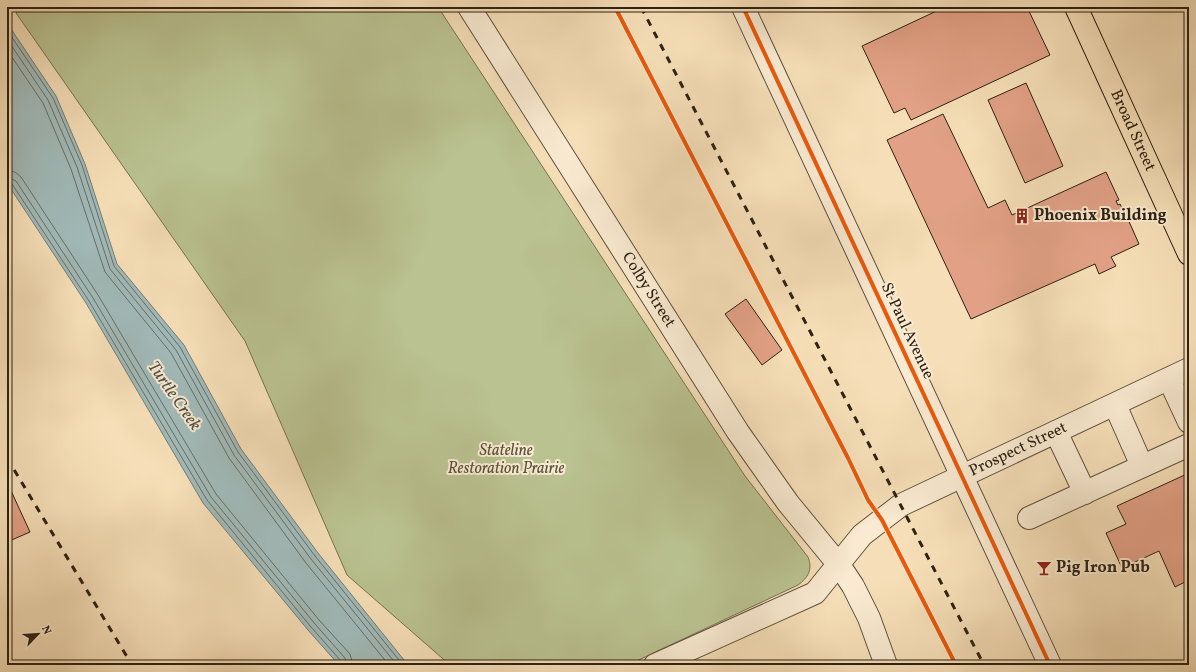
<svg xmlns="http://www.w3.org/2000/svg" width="1196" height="672" viewBox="0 0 1196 672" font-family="Vollkorn,serif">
<rect width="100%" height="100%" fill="#f6dfb8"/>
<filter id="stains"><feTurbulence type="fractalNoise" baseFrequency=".005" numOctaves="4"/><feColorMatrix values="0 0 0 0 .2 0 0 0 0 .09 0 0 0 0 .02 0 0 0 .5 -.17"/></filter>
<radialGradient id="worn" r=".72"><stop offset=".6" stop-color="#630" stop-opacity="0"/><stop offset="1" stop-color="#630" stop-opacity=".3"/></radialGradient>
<path fill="#bac291" stroke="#747252" d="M22,7h416l307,469 63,81c5,12 0,21 -10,28l-170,80h-178l-103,-90 -102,-234 -229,-328z"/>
<polygon fill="#a1bab9" stroke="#737d77" points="7,23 56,96 85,164 117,264 184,345 241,449 318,553 408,665 339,665 308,630 203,503 86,303 7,183"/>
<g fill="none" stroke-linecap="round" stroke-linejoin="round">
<g stroke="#676e66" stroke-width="1">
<polyline points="7,30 53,98 82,165 114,266 180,347 238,452 315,556 403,665"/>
<polyline points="7,39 48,100 77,167 110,269 176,350 234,455 311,559 397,665"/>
<polyline points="7,50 43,103 71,169 105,272 171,353 229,458 306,563 389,665"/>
<polyline points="7,171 15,172 21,177 98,295 216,494 319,620 350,654 353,665"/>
<polyline points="7,177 16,181 93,298 211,497 315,624 345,658 347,665"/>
<polyline points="7,182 12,184 89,301 207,500 311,627 341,661 342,665"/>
</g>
</g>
<g fill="#e2a186" stroke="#2d2113">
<polygon points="945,7 1027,7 1050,55 911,120 905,108 894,113 862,46"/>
<polygon points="1026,83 1063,166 1025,183 988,100"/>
<polygon points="943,114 988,208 1005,200 1012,215 1106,172 1119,200 1116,201 1118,205 1120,204 1125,214 1121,216 1122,219 1127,217 1139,244 1111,257 1116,266 1099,274 1095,264 971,319 887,140"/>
<polygon points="746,299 782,350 762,365 725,314"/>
<polygon points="1189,473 1189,580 1175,587 1159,551 1122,568 1106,533 1126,524 1117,506"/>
<polygon points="7,482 30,532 7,542"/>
</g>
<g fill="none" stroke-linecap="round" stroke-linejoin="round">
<defs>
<g id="minor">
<path id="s1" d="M469,7l269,425 50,71 51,62 14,21 16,32 17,47"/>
<polyline points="743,7 1050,665"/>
<polyline points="1169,379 1189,422"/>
<polyline points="1115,405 1142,466"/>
<polyline points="1056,432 1085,493"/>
<polyline points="1029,518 1189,445"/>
<path id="s2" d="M655,665l160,-72 47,-58 39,-30 288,-136"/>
</g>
<g id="major">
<path id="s3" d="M1076,7l113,247"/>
</g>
</defs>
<use href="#minor" stroke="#5f503c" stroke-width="24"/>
<use href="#major" stroke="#2d2113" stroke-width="24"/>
<use href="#minor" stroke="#f9ead1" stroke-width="22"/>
<use href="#major" stroke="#f6dfb8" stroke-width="22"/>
<g stroke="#2d2113" stroke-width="3" stroke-dasharray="7 7" stroke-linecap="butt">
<polyline points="641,7 984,665"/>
<polyline points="7,458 132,665"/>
</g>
<defs>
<g id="cycleway">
<polyline points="615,7 848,458 868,500 882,520 956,665"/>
<polyline points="743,7 1050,665"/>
</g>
</defs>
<use href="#cycleway" stroke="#f9ead1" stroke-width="6"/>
<use href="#cycleway" stroke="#e8590c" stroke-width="4"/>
</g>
<defs>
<symbol id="building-bare" viewBox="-9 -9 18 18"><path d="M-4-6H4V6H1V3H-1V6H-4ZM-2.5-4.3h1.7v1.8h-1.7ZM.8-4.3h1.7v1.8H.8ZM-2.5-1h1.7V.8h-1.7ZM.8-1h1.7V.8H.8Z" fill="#8f2418" stroke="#f9ead1" stroke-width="2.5" paint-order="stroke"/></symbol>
<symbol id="bar-bare" viewBox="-9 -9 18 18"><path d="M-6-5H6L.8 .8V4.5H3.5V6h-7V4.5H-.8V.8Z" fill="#8f2418" stroke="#f9ead1" stroke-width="2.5" paint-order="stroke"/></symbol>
</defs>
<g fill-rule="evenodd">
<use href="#building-bare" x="1011" y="205" width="22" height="22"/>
<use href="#bar-bare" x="1033" y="557" width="22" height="22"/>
</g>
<g text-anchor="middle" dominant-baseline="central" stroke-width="4" stroke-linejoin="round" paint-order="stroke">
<g font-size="16" fill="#2d2113" stroke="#f9ead1">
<text stroke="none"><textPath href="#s3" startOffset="136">Broad Street</textPath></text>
<text stroke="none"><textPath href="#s1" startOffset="335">Colby Street</textPath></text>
<text transform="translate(907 331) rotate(65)">St Paul Avenue</text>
<text stroke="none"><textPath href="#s2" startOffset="429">Prospect Street</textPath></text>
</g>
<g font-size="16" font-weight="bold" fill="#2d2113" stroke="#f9ead1" text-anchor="start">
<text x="1034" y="216">Phoenix Building</text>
<text x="1056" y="568">Pig Iron Pub</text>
</g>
<g font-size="16" font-style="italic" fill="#575139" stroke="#f9ead1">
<text x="506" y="451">Stateline<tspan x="506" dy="18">Restoration Prairie</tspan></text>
</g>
<g font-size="17" font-style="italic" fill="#504f45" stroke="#f9ead1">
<text transform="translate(174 396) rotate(55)">Turtle Creek</text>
</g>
</g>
<rect width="1196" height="672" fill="none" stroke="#f6dfb8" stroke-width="24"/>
<rect x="8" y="8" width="1180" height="656" fill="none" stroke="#2d2113" stroke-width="2"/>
<rect x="12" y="12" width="1172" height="648" fill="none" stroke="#2d2113"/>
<g transform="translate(38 634) rotate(65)" stroke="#f9ead1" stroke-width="3" paint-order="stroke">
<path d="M0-3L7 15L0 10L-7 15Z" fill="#2d2113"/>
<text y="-6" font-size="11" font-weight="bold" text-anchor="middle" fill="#2d2113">N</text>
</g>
<rect width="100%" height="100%" filter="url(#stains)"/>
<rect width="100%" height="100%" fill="url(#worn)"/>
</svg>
